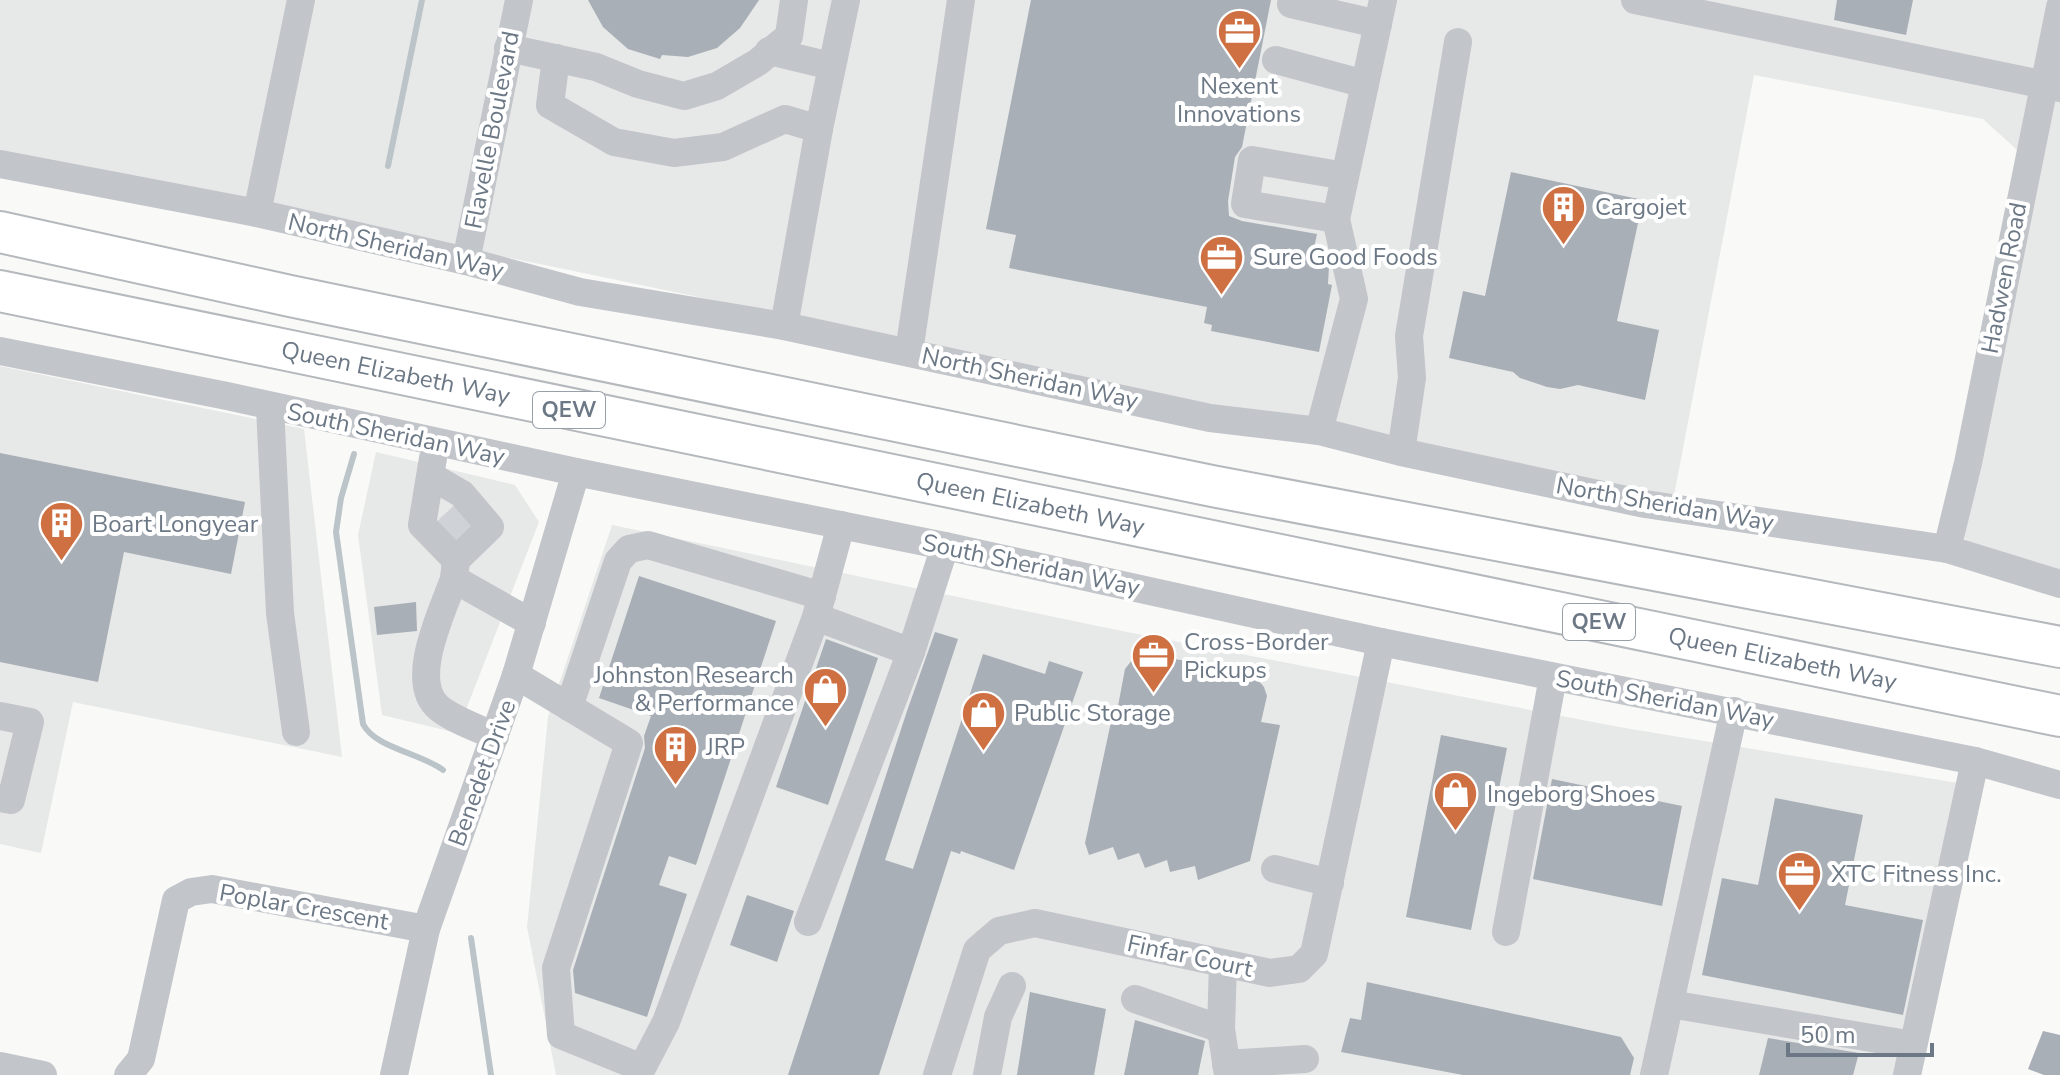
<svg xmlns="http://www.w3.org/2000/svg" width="2060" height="1075" viewBox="0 0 2060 1075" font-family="'Nunito Sans',sans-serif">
<rect width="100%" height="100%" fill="#f9f9f8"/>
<g fill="#e7e8e8">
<polygon points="0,0 2060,0 2060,572 1982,557 1964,538 1990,346 2027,159 1983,119 1754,75 1673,501 545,265 0,158"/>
<polygon points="0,366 304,429 342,757 73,702 41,853 0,844"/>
<polygon points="376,452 515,485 539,522 457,733 382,715 358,535"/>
<polygon points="612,525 1122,631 1619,727 1982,787 1921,1075 556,1075 527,927 548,717"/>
</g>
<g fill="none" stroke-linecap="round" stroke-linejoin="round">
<g stroke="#bbc4c8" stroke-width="6">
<polyline points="388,166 422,0"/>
<path d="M354,454l-13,44 -5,34 27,192c12,24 58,29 80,46"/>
<polyline points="471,938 491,1075"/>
</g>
</g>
<g fill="#a9afb6">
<polygon points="588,0 759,0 740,28 717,48 688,57 662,55 660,59 628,49 603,27"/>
<polygon points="1031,0 1271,0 1242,147 1235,157 1228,201 1229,216 1242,221 1317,234 1311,262 1329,266 1328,284 1332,285 1319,352 1211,331 1212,325 1204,323 1207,307 1009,268 1016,235 986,229"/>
<polygon points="1837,0 1913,0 1906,35 1834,20"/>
<polygon points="1511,172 1643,200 1617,321 1659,330 1645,400 1578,385 1560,389 1547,387 1520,378 1513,372 1449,358 1463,291 1485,296"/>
<polygon points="0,453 245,502 231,574 124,552 98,682 0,662"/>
<polygon points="452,508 467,526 456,536 440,519"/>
<polygon points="639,576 776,621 696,865 669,856 659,885 687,894 647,1017 575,993 573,970 645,748 644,736 651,716 599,698"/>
<polygon points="416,602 417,631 377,635 374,607"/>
<polygon points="935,632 958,639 885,860 913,869 983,654 1045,674 1049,661 1083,672 1014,870 961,851 960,854 951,851 879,1075 788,1075 907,711"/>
<polygon points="826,639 878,658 828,805 776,787"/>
<polygon points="1145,655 1195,662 1257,679 1264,687 1267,696 1261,722 1280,725 1250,861 1198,880 1195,866 1170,872 1167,860 1145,868 1139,853 1118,860 1113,847 1089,855 1085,843 1111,722 1115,722 1125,669 1132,660"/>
<polygon points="1441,735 1507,748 1471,930 1406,917"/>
<polygon points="1552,779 1682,806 1662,906 1533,879"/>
<polygon points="1775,798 1863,815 1845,905 1923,920 1903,1015 1702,975 1722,878 1758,885"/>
<polygon points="747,895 794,911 777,962 730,945"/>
<polygon points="1367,982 1621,1037 1634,1058 1630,1075 1463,1075 1341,1052 1350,1018 1361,1020"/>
<polygon points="1030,992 1106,1009 1094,1075 1017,1075"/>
<polygon points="1135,1020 1205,1041 1198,1075 1124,1075"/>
<polygon points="2043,1031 2060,1035 2060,1075 2044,1075 2028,1069"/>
<polygon points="1768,1038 1859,1053 1853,1075 1759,1075"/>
</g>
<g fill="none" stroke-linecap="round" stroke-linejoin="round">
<polyline stroke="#cfd2d6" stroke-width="28" stroke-dasharray="28 14" stroke-linecap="butt" points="444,515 463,535"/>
<defs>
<g id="highway">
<polyline points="0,232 290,296 1212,486 2060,647"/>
<path id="s1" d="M0,291l2060,425"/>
</g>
</defs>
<use href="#highway" stroke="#b5b8bc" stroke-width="44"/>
<g stroke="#c2c5c9" stroke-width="28">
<polyline points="1635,0 2060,88"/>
<polyline points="1291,4 1378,24"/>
<polyline points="508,48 596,67 638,84 684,96 717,86 758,62 789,36 794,0"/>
<polyline points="769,51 831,66"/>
<polyline points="556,58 550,105 614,142 674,153 723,147 785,119 819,129"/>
<polyline points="1276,60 1365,84"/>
<polyline points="0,164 257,213 466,261 580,292 784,326 1210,418 1319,431 1401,452 1645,504 1947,549 2060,584"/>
<polyline points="257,213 301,0"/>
<polyline points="1336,219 1245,204 1252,160 1345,176"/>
<polyline points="466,261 519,0"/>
<polyline points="784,326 819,129 846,0"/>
<polyline points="0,351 227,396 576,472 945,546 1381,642 1975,761 2060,785"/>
<polyline points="909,352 961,0"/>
<polyline points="270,407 280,613 296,732"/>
<polyline points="1319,431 1354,299 1336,219 1383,0"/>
<polyline points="1401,452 1412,378 1409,336 1458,42"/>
<polyline points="433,458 422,525 456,560"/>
<polyline points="431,476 462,494 490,527 456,560 454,579"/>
<polyline points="1947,549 1968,463 2060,7"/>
<polyline points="816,617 911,652"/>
<polyline points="516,675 629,743 556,968 561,1035 642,1068 666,1022 816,617 841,525"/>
<polyline points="569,707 618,561 629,549 648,545 822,596"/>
<polyline points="0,716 30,722 11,800 0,798"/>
<path d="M495,736c-18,-8 -41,-16 -56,-28 -32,-26 4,-98 15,-129l78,44"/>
<polyline points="1275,869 1330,883"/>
<polyline points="808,922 911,652 945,546"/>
<polyline points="1506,932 1553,677"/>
<polyline points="1223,964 1221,1029 1228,1075"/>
<polyline points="1135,999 1221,1029"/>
<polyline points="1670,1004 1913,1045"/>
<polyline points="1226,1064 1305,1059"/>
<polyline points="0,1066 43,1075"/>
<polyline points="128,1075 141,1059 176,900 191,892 212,889 426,929"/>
<polyline points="394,1075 426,929 516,675 576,472"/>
<polyline points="937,1075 977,950 999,931 1035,923 1270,973 1299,969 1314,954 1381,642"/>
<polyline points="987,1075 998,1017 1012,986"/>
<polyline points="1654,1075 1734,711"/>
<polyline points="1907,1075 1975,761"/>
</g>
<use href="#highway" stroke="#fff" stroke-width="40"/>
</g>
<defs>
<symbol id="office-pin" viewBox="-11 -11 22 30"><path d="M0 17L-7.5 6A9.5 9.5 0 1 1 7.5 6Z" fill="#cf7042" stroke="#fff"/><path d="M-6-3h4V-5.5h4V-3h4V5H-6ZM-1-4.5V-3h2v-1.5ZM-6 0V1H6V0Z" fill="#fff"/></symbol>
<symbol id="building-pin" viewBox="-11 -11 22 30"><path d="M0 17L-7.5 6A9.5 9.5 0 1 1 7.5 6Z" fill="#cf7042" stroke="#fff"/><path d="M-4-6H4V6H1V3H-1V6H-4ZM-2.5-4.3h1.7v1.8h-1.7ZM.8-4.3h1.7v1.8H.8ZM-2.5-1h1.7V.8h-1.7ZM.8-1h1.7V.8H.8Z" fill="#fff"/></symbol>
<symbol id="shop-pin" viewBox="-11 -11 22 30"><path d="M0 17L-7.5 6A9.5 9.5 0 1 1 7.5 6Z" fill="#cf7042" stroke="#fff"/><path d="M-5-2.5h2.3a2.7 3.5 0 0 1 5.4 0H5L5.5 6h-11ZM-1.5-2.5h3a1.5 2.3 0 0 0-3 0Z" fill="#fff"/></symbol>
</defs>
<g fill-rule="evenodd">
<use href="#office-pin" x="1214" y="6" width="51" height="69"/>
<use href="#building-pin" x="1538" y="182" width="51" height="69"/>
<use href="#office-pin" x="1196" y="232" width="51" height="69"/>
<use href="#building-pin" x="36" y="498" width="51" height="69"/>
<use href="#office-pin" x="1128" y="630" width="51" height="69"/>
<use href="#shop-pin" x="800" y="664" width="51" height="69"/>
<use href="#shop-pin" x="958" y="688" width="51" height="69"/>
<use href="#building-pin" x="650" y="722" width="51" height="69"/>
<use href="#shop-pin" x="1430" y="768" width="51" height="69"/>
<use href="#office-pin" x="1774" y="848" width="51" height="69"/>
</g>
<g text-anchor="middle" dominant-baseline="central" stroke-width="8" stroke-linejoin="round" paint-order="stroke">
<g fill="#fff" stroke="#98a0aa" stroke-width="2">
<rect x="533" y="392" width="72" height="36" rx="6"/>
<rect x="1563" y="604" width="72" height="36" rx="6"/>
</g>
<g font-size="22" font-weight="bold" fill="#6c7885">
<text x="569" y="410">QEW</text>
<text x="1599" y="622">QEW</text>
</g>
<g font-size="24" fill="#6c7885" stroke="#fff" text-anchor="start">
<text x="1239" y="86" text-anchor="middle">Nexent<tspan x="1239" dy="28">Innovations</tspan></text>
<text x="1595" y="207">Cargojet</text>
<text x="1253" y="257">Sure Good Foods</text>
<text x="92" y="524">Boart Longyear</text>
<text x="1184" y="642">Cross-Border<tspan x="1184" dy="28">Pickups</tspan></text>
<text x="794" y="675" text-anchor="end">Johnston Research<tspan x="794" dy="28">&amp; Performance</tspan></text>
<text x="1014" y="713">Public Storage</text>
<text x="706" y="747">JRP</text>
<text x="1487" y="794">Ingeborg Shoes</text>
<text x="1831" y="874">XTC Fitness Inc.</text>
</g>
<g font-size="24" fill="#6c7885" stroke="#fff">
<text transform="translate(492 130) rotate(-79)">Flavelle Boulevard</text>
<text transform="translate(396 246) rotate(13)">North Sheridan Way</text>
<text transform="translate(2004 278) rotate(-79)">Hadwen Road</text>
<text stroke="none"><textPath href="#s1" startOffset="404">Queen Elizabeth Way</textPath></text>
<text transform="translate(1030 378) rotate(12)">North Sheridan Way</text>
<text transform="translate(396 434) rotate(12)">South Sheridan Way</text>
<text transform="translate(1665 504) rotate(10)">North Sheridan Way</text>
<text stroke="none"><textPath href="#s1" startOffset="1052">Queen Elizabeth Way</textPath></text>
<text transform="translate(1031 565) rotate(12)">South Sheridan Way</text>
<text stroke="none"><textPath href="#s1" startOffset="1820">Queen Elizabeth Way</textPath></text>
<text transform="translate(1665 699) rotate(11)">South Sheridan Way</text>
<text transform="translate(482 773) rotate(-70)">Benedet Drive</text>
<text transform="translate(304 907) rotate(10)">Poplar Crescent</text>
<text transform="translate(1190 956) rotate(12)">Finfar Court</text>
</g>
</g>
<path d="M1788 1043v12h144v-12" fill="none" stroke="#6c7885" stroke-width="4"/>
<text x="1800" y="1043" font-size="24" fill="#6c7885" stroke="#ffffff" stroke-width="6" paint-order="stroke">50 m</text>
</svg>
